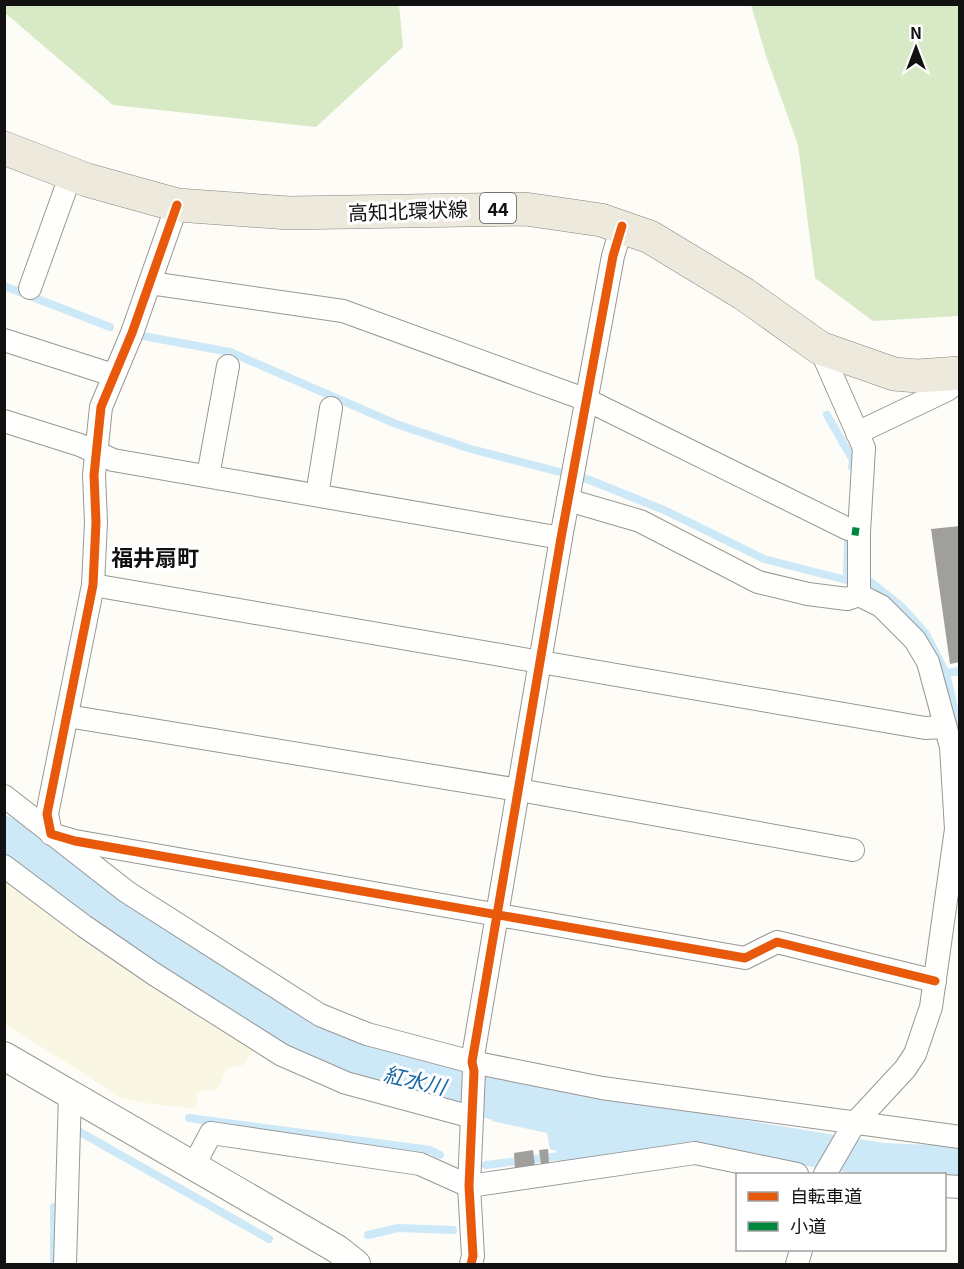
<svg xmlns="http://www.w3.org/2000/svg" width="964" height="1269" viewBox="0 0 964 1269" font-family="Georgia,'Noto Sans JP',serif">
<rect width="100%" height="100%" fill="#fdfcf7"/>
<polygon fill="#f9f7e4" points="4,873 254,1048 244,1065 227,1069 217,1090 197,1092 196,1109 151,1104 122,1098 5,1024"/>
<g fill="#d8eac5">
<polygon points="5,4 399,5 403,47 316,127 113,105 5,13"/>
<polygon points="751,5 959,5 959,316 873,321 815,278 798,145 766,56"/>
</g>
<polygon fill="#cde8f7" points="501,1080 884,1143 959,1146 959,1182 945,1182 944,1174 858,1174 699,1149 559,1164 557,1151 550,1149 547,1133 492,1121 492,1087"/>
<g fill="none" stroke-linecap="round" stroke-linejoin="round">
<g stroke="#cde8f7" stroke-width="8">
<polyline points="4,286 110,327"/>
<polyline points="143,336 230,352 396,424 471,449 587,479 664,510 764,559 846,580"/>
<polyline points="827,415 853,460 852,467"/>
<polyline points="847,573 848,541"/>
<polyline points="871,582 901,606 926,634 946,673 960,671"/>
<polyline points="946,673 960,734"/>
<polyline points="189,1118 430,1150 440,1155"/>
<polyline points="80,1132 269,1239"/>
<polyline points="486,1165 568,1155"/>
<polyline points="368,1235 398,1228 453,1230"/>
<polyline points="54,1264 54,1207"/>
</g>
<polyline stroke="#cde8f7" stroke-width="44" points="4,838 98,909 288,1031 354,1065 448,1085 507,1101 551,1108"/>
</g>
<g fill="#a19f9c">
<polygon points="960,526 960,662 950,664 931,529"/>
<polygon points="548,1149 549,1163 541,1164 539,1150"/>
<polygon points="533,1150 535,1166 515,1169 514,1153"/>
</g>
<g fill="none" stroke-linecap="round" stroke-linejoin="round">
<defs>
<g id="minor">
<polyline points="177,205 132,333 101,407 94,475 96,522 93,585 47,814 51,834 75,841 745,958 777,942 935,981"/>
<polyline points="150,283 343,311 587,400 848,529"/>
<polyline points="30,288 71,174"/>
<polyline points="4,340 113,375"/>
<polyline points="820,348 864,448 859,532 859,595 881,606 915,640 928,662 951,747 956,829 931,1007 915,1054 905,1069 854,1124 825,1174"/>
<polyline points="4,421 80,445 113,460 561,538"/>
<polyline points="857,433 947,390 960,381"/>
<polyline points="208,476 228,366"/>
<polyline points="317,495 331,408"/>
<polyline points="568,500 640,521 758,582 808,594 847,599 859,595"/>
<polyline points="93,585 925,728 945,727"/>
<polyline points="67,716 519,790 853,850"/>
<polyline points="4,796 127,892 320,1015 367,1034 472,1062 602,1088 960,1137"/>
<polyline points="4,866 84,926 154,974 282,1055 346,1083 472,1117"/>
<polyline points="194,1165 211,1133 420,1164 469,1186 695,1153 797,1174"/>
<polyline points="944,1186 960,1187"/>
<polyline points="65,1264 70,1094"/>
<polyline points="471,1264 473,1256 469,1186 474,1071 472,1062 561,538 613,256 622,226"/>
<polyline points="797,1264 801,1250"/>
</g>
<polyline id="tertiary" points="4,1056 337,1249 356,1264"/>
<polyline id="primary" points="4,148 87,180 177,205 289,213 525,209 601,220 650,237 744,294 820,348 894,374 917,376 960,373"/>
</defs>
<use href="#minor" stroke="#979795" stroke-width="24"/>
<use href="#tertiary" stroke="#979795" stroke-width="30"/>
<use href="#primary" stroke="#858482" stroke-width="34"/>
<use href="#minor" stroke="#fffffe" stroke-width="22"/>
<use href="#tertiary" stroke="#fffffe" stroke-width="28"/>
<use href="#primary" stroke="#ede9dc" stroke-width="33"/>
<polyline stroke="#00873e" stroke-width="8" stroke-dasharray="15 8" stroke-linecap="butt" points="852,531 859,532"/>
<defs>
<g id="cycleway">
<polyline points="177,205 132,333 101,407 94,475 96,522 93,585 47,814 51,834 75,841 745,958 777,942 935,981"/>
<polyline points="471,1264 473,1256 469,1186 474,1071 472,1062 561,538 613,256 622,226"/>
</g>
</defs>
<use href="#cycleway" stroke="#fff" stroke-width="13"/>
<use href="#cycleway" stroke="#e8590c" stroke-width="9"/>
</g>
<g text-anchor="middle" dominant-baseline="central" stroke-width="6" stroke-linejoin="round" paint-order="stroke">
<rect fill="#fff" stroke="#585858" stroke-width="1.5" x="480" y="193" width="36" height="30" rx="4.5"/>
<g font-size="18" font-weight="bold" fill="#111">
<text x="498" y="208">44</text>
</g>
<g font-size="20" fill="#111" stroke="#fff">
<text transform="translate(408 210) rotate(-2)">高知北環状線</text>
</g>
<g font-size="21" font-style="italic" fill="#1768a6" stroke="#fff">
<text transform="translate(415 1079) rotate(13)">紅水川</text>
</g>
<g font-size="22" font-weight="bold" fill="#111" stroke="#fff">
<text x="155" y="556">福井扇町</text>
</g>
</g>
<rect width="964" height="1269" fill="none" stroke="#111111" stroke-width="12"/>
<rect x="736" y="1173" width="210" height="78" fill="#ffffff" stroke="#a0a0a0" stroke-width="1.5"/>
<rect x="748" y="1192" width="30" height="9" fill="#e8590c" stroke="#a0a0a0" stroke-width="1.5"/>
<text x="790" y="1203" font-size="18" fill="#111111">自転車道</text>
<rect x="748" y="1222" width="30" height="9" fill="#00873e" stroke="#a0a0a0" stroke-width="1.5"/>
<text x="790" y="1233" font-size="18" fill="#111111">小道</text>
<g transform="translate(916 48)" stroke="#ffffff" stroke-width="4.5" paint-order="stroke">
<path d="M0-4.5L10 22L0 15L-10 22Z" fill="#111111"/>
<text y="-9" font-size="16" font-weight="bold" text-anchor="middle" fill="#111111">N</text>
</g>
</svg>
